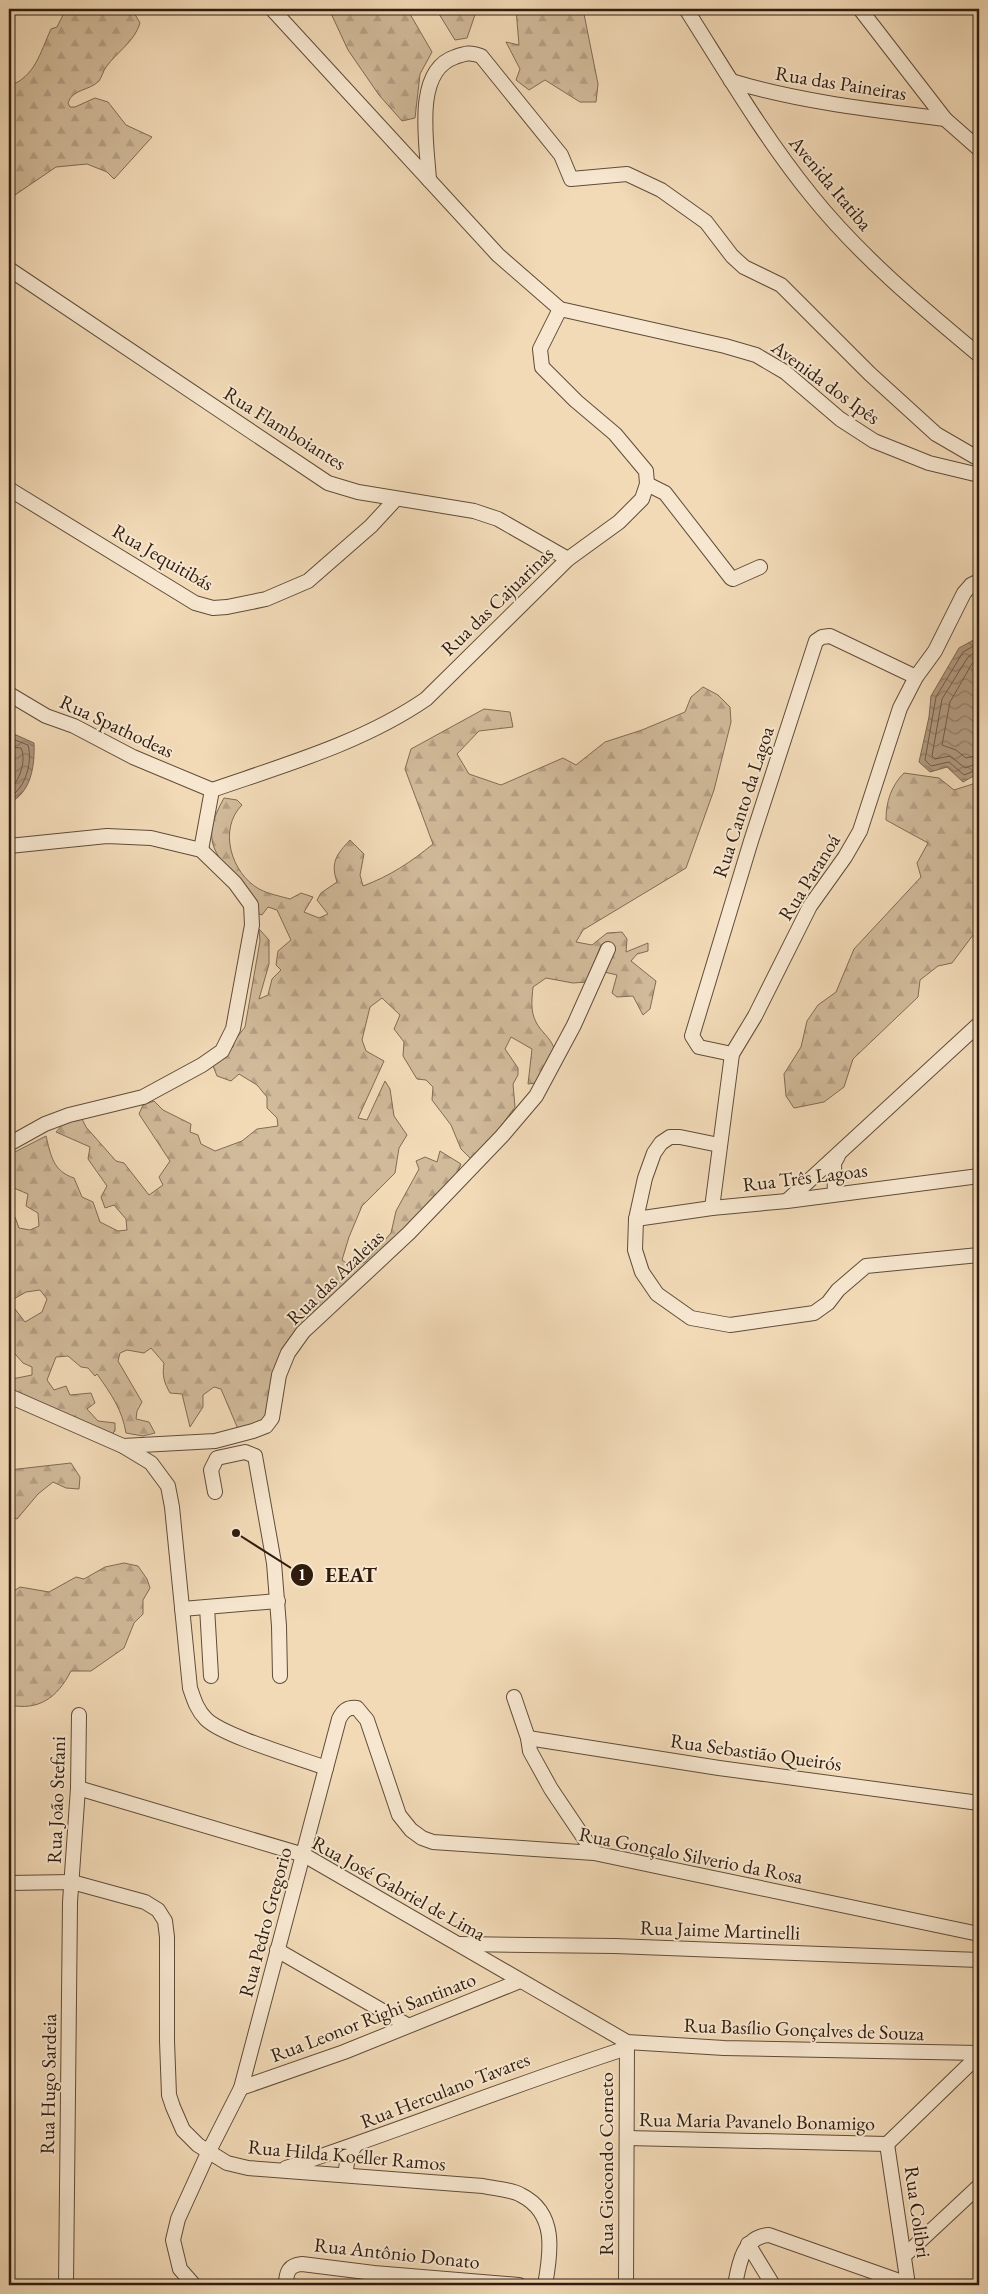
<svg xmlns="http://www.w3.org/2000/svg" width="988" height="2294" viewBox="0 0 988 2294" font-family="'EB Garamond',serif">
<defs>
<pattern id="forest-firs" width="22" height="20" patternUnits="userSpaceOnUse" patternTransform="scale(1.25)"><rect width="22" height="20" fill="#d1ba9a"/><path d="M5 1l3.5 6h-7zM16 11l3.5 6h-7z" fill="#b49f84"/></pattern>
<pattern id="water-waves" width="16" height="10" patternUnits="userSpaceOnUse" patternTransform="scale(1.25)"><rect width="16" height="10" fill="#b0997e"/><path d="M0 5q4-4 8 0t8 0" fill="none" stroke="#907c66"/></pattern>
</defs>
<rect width="100%" height="100%" fill="#f2dab7"/>
<filter id="stains"><feTurbulence type="fractalNoise" baseFrequency=".004" numOctaves="4"/><feColorMatrix values="0 0 0 0 .2 0 0 0 0 .09 0 0 0 0 .02 0 0 0 .5 -.17"/></filter>
<radialGradient id="worn" r=".72"><stop offset=".6" stop-color="#630" stop-opacity="0"/><stop offset="1" stop-color="#630" stop-opacity=".3"/></radialGradient>
<g fill="url(#forest-firs)" stroke="#806b54">
<path d="M66,9h66l8,14c-5,18 -23,29 -34,44 -3,4 -4,10 -7,14 -10,10 -27,8 -31,22l2,4h5l20,-9 13,4 18,23 26,12 -38,42 -7,-7 -20,-8 -31,3 -47,32v-113c26,-9 31,-33 42,-57l6,-2z"/>
<polygon points="329,9 420,9 410,14 432,52 420,74 415,118 402,121 379,95 348,50"/>
<polygon points="436,9 477,9 467,38 455,40"/>
<polygon points="516,9 583,9 598,84 596,102 580,102 545,80 529,90 516,80 520,69 506,42 519,45"/>
<path d="M703,687l15,8 12,12 1,15 -17,68 -28,78 -103,62 -7,12 16,3 15,-12 15,-1 5,7 -1,13 22,-9v8l-11,3 -6,7 25,20 -6,28 -7,6 -10,-19 -16,1 -5,-4 5,-18 -13,-3 4,-29 -7,2 -14,37 -14,1 -27,-5 -13,9c-1,11 -3,24 3,35 5,10 14,15 18,26l-19,35 -7,1 4,-35 -21,-12 -6,12 13,19v7l-5,9 2,23 -19,26 -25,26 -10,-10 -10,-24 -19,-25 1,-13 -7,-7 -9,-1 -14,-23 1,-14 -10,-13 6,-14 -18,-17 -12,9 -8,33 4,11 18,10 -26,57 9,2 18,-39 5,8 4,27 13,19 -8,13 -4,25 -33,33 -13,31 -7,23 10,7 13,-5 26,-29 5,-22 23,-42 -3,-8 9,-4 12,5 3,-11 21,13 -6,14 -165,163 -25,78 -20,11 -7,-1 -17,-40 -7,-2 -11,8v12l-13,20 -8,-33 -12,-1c-6,-11 -8,-17 -6,-30l-13,-15 -7,5 -17,-3 -7,3 -2,8 24,41 -5,9 -1,8 13,3 6,11 -12,3 -17,-3c-4,-24 -15,-39 -29,-59l-2,2 -7,-8 -7,-1 -13,-11 -12,1 -9,23 7,10 12,-4 4,9 21,-2 4,10 -8,6 11,12 17,2v8l-4,4 -102,-44v-14l3,2 20,-4v-8l-9,-4 -14,-16v-15l5,-6 -5,-19 6,2 10,13 17,-10 5,-13 -7,-9 -14,2 -14,8 -3,-2v-86l6,5 4,11 11,2 9,-4 -1,-13 -12,-7 2,-12 -19,-8v-31l37,-19c5,20 7,35 28,42l8,19 11,5 7,20 18,9 9,-1 -1,-11 -12,-14 -9,3 -4,-11 6,-11 -19,-27 2,-12 -34,-15 8,-9 18,-4 4,8 30,34 8,2 25,32 14,-10 -4,-8 11,-16 -31,-47 4,-9 11,-4 9,9 28,14 -1,8 8,3 3,9 14,7 27,-10 15,-12 21,-3 -1,-8 -10,-10v-11l-10,-12 -18,-11 -8,7 -14,-5 -4,-10 20,-19 2,-7 10,-13 15,-86 -1,-12 10,11v24l-10,35 9,-4 4,-16 9,-9 -5,-5 2,-14 13,-11 -14,-30 -9,-3 -6,8 -3,-1c-2,-11 -7,-17 -15,-26 -29,-34 -45,-46 -20,-90l13,2 5,5c-24,24 -11,68 17,84 9,5 21,7 31,10l11,-6 12,4 -9,15 15,6 9,-4 -11,-14 4,-7 16,-11c-7,-20 0,-28 13,-42l14,14 -4,21 3,11c27,-10 48,-24 70,-42l-28,-75 6,-20 73,-40 26,3 3,15 -34,4 -22,23 12,20 32,11 62,-27 13,7 29,-23 37,-12 43,-18 6,-15z"/>
<path d="M904,773l35,5 15,12 25,-8v145l-27,36 -14,3 -18,14 -2,17 -65,62 -9,28 -20,15 -30,6 -8,-12 -2,-22 17,-27 6,-26 11,-16 18,-13 18,-43 67,-72 -4,-14 11,-20 -42,-23c0,-18 5,-34 18,-47z"/>
<polygon points="71,1463 80,1477 79,1489 66,1488 53,1482 38,1494 17,1519 9,1516 9,1470"/>
<path d="M124,1563l14,3 9,13 3,9 -7,12v14l-9,9 -10,25 -33,23h-20c-14,27 -32,40 -62,34v-111l11,-7 29,5 27,-15 8,2 21,-12z"/>
</g>
<g fill="url(#water-waves)" stroke="#7d6752">
<polygon points="979,637 979,773 963,782 947,767 930,772 919,762 929,717 931,696 959,648"/>
<path d="M14,734l20,9c1,23 -3,50 -25,60v-67z"/>
</g>
<g fill="none" stroke-linecap="round" stroke-linejoin="round">
<g stroke="#705a46" stroke-width="1">
<polyline points="979,643 963,652 936,697 925,760 931,766 949,762 964,775 979,769"/>
<polyline points="979,650 968,657 942,699 932,756 935,759 950,756 965,768 979,763"/>
<polyline points="979,659 973,662 950,702 942,745 956,750 966,758 979,755"/>
<path d="M9,741l6,-1 13,5c5,17 -3,45 -19,52"/>
<path d="M9,747l12,1c6,12 -2,35 -12,42"/>
</g>
<polyline stroke="#7d6752" stroke-width="3" points="975,1664 979,1665"/>
<defs>
<g id="minor">
<polyline points="272,9 498,255 560,309 725,346 756,355 785,372 840,419 874,441 929,463 979,475"/>
<path d="M686,9c40,63 78,128 125,186 48,60 109,111 168,160"/>
<polyline points="860,9 945,119 979,149"/>
<path d="M731,81c69,21 143,29 214,38"/>
<path d="M429,180c-2,-36 -16,-109 26,-123 11,-4 15,-5 26,-1l80,99 10,24 56,-5 34,16 45,32 26,34 12,11 37,18 89,89 66,60 43,25"/>
<polyline points="9,269 328,483 358,492 474,511 498,519 568,559"/>
<polyline points="647,484 665,493 731,578 733,579 760,567"/>
<polyline points="9,489 195,603 213,608 227,607 266,599 308,581 371,526 395,500"/>
<polyline points="9,694 46,716 74,726 133,757 212,790"/>
<polyline points="9,846 107,836 151,838 201,850 235,883 251,905 252,925 233,1029 222,1051 202,1065 143,1097 69,1115 45,1124 9,1144"/>
<path d="M201,850l11,-60c72,-25 150,-47 214,-91l142,-140 51,-37 23,-23 5,-15 -1,-13 -31,-37 -39,-33 -34,-34 -2,-18 20,-40"/>
<polyline points="732,1054 699,1047 692,1036 751,841 816,641 822,637 830,636 916,677"/>
<polyline points="719,1145 680,1137 670,1137 661,1143 654,1153 645,1178 636,1219 635,1250 642,1272 657,1294 691,1318 730,1325 814,1313 828,1303 838,1290 866,1266 979,1255"/>
<polyline points="835,1193 834,1163 838,1156"/>
<polyline points="788,1200 979,1024"/>
<polyline points="712,1208 732,1054 755,1016 810,906 845,857 860,831 900,708 916,677 935,651 964,593 971,585 979,581"/>
<polyline points="636,1219 712,1208 787,1201 979,1176"/>
<path d="M9,1396l114,50 28,17 17,23 4,21 18,181c4,12 7,22 16,31 17,17 93,39 120,49"/>
<polyline points="123,1446 215,1441 253,1431 266,1426 272,1418 279,1375 288,1353 303,1332 409,1233 502,1136 536,1096 574,1025 608,949"/>
<polyline points="215,1492 211,1470 217,1458 245,1452 255,1456 274,1563 279,1626 280,1676"/>
<polyline points="207,1607 211,1676"/>
<polyline points="182,1609 278,1601"/>
<polyline points="514,1697 528,1738 530,1751 551,1789 594,1853"/>
<polyline points="528,1738 719,1768 979,1803"/>
<polyline points="78,1788 304,1855 627,2042 724,2048 979,2053"/>
<path d="M9,1883l63,-1 73,20 13,8 7,11 2,16v104l2,54 4,12 10,23 15,15 29,18 21,5 235,18c12,3 28,3 38,9 36,18 30,57 24,90"/>
<polyline points="459,1944 615,1946 979,1960"/>
<polyline points="277,1950 407,2025"/>
<polyline points="241,2088 344,2052 520,1981"/>
<polyline points="627,2138 887,2144"/>
<polyline points="887,2144 908,2285"/>
<polyline points="887,2144 979,2055"/>
<path d="M286,2168c115,-38 226,-83 341,-120"/>
<polyline points="345,2175 348,2157 355,2146"/>
<polyline points="748,2244 773,2285"/>
<polyline points="904,2256 979,2186"/>
<polyline points="66,2285 70,1902 78,1788 79,1715"/>
<path d="M194,2285l-14,-16 -7,-29 5,-21 30,-66 33,-65 98,-369c4,-8 8,-12 18,-11l10,12 32,95 12,15 11,8 11,4 161,11 385,81"/>
<path d="M286,2285c0,-13 3,-20 16,-21l72,9 145,12"/>
<polyline points="626,2285 627,2042"/>
<path d="M735,2285c4,-22 8,-48 34,-50l139,49"/>
</g>
</defs>
<use href="#minor" stroke="#604c39" stroke-width="16"/>
<use href="#minor" stroke="#f7e7d0" stroke-width="14"/>
</g>
<g text-anchor="middle" dominant-baseline="central" stroke-width="4" stroke-linejoin="round" paint-order="stroke">
<g font-size="20" fill="#301c0f" stroke="#f7e7d0">
<text transform="translate(841 83) rotate(9)">Rua das Paineiras</text>
<text transform="translate(831 183) rotate(50)">Avenida Itatiba</text>
<text transform="translate(826 382) rotate(36)">Avenida dos Ipês</text>
<text transform="translate(285 428) rotate(32)">Rua Flamboiantes</text>
<text transform="translate(163 557) rotate(30)">Rua Jequitibás</text>
<text transform="translate(497 601) rotate(-44)">Rua das Cajuarinas</text>
<text transform="translate(117 726) rotate(25)">Rua Spathodeas</text>
<text transform="translate(743 802) rotate(-72)">Rua Canto da Lagoa</text>
<text transform="translate(809 877) rotate(-58)">Rua Paranoá</text>
<text transform="translate(805 1177) rotate(-7)">Rua Três Lagoas</text>
<text transform="translate(335 1277) rotate(-44)">Rua das Azaleias</text>
<text transform="translate(756 1752) rotate(8)">Rua Sebastião Queirós</text>
<text transform="translate(56 1800) rotate(-88)">Rua João Stefani</text>
<text transform="translate(691 1855) rotate(11)">Rua Gonçalo Silverio da Rosa</text>
<text transform="translate(399 1888) rotate(29)">Rua José Gabriel de Lima</text>
<text transform="translate(265 1922) rotate(-75)">Rua Pedro Gregorio</text>
<text transform="translate(720 1930) rotate(2)">Rua Jaime Martinelli</text>
<text transform="translate(373 2017) rotate(-21)">Rua Leonor Righi Santinato</text>
<text transform="translate(804 2029) rotate(2)">Rua Basílio Gonçalves de Souza</text>
<text transform="translate(48 2084) rotate(-89)">Rua Hugo Sardeia</text>
<text transform="translate(445 2090) rotate(-21)">Rua Herculano Tavares</text>
<text transform="translate(757 2121) rotate(1)">Rua Maria Pavanelo Bonamigo</text>
<text transform="translate(347 2155) rotate(5)">Rua Hilda Koeller Ramos</text>
<text transform="translate(606 2164) rotate(-90)">Rua Giocondo Corneto</text>
<text transform="translate(918 2212) rotate(82)">Rua Colibri</text>
<text transform="translate(397 2253) rotate(6)">Rua Antônio Donato</text>
</g>
</g>
<path fill="none" stroke="#301c0f" stroke-width="2" d="M236 1533L302 1575"/>
<g fill="#301c0f" stroke="#f7e7d0" stroke-width="2">
<circle cx="236" cy="1533" r="5"/>
<circle cx="302" cy="1575" r="12"/>
</g>
<g font-size="15" text-anchor="middle" font-weight="bold" fill="#fff">
<text x="302" y="1580">1</text>
</g>
<g font-size="21" text-anchor="middle" font-weight="bold" fill="#301c0f" stroke="#f7e7d0" stroke-width="4" stroke-linejoin="round" paint-order="stroke">
<text x="351" y="1582">EEAT</text>
</g>
<rect width="988" height="2294" fill="none" stroke="#f2dab7" stroke-width="30"/>
<rect x="10" y="10" width="968" height="2274" fill="none" stroke="#301c0f" stroke-width="2.5"/>
<rect x="15" y="15" width="958" height="2264" fill="none" stroke="#301c0f"/>
<rect width="100%" height="100%" filter="url(#stains)"/>
<rect width="100%" height="100%" fill="url(#worn)"/>
</svg>
